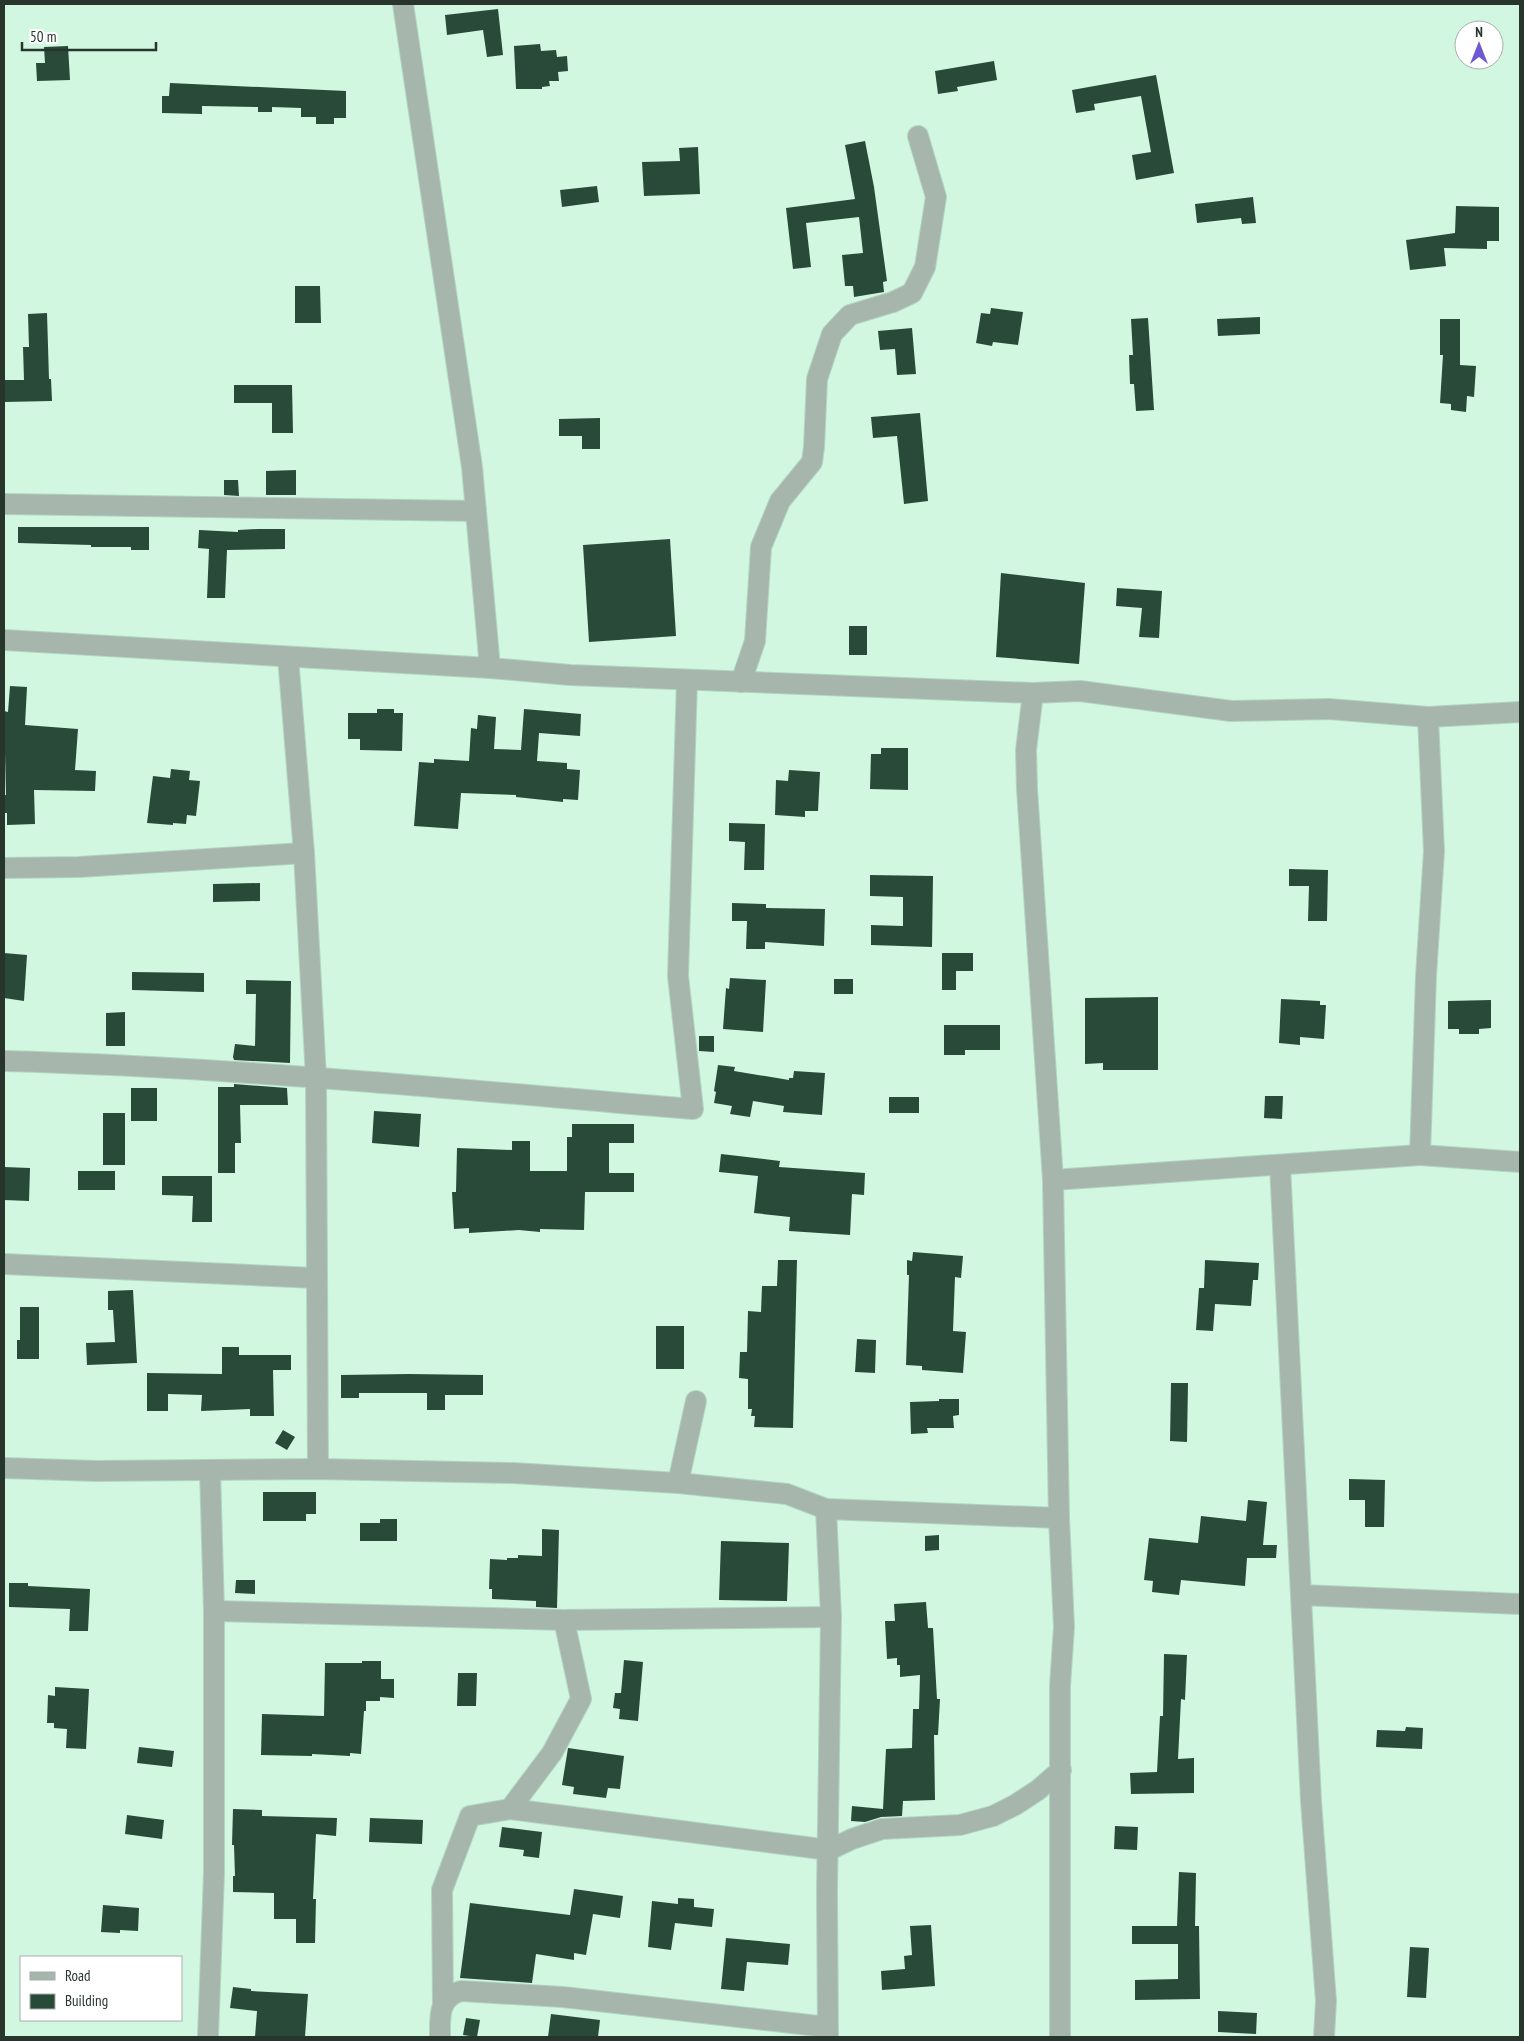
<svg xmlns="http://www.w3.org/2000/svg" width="1524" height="2041" viewBox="0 0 1524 2041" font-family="'PT Sans Narrow',sans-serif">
<rect width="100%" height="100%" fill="#d1f7e1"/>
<g fill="#294a39">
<polygon points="498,9 503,55 487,57 483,30 447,35 445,15"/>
<polygon points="540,44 541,51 556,50 557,57 567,56 568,71 558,72 559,81 549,81 550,86 542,87 542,89 516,89 514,46"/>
<polygon points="68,46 70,80 37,81 36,63 45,63 44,47"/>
<polygon points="994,61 997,80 957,87 958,91 938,94 935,71"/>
<polygon points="1156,75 1174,173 1136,180 1132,155 1151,152 1141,96 1094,104 1095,110 1076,113 1072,90"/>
<polygon points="170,83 346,91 346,118 334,118 334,124 316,124 316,117 301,117 301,108 272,107 272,112 258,112 258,107 202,106 202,114 162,113 162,96 169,96"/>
<polygon points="865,141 874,187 887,281 883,282 884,292 854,297 853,286 845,286 842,255 863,253 859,217 806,223 811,267 793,269 786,208 855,199 845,145"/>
<polygon points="698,147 700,194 644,196 642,162 680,161 679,148"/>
<polygon points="597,186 599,202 562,207 560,190"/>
<polygon points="1253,197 1256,223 1242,224 1241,218 1197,223 1195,204"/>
<polygon points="1456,206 1499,207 1499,241 1487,241 1487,249 1444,248 1446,266 1410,270 1406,240 1455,233"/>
<polygon points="295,286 320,286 321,323 295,323"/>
<polygon points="991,308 1023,312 1018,345 993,342 992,346 976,343 981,313 990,314"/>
<polygon points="47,313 49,379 51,379 52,401 4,402 4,380 24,380 23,347 29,347 28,314"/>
<polygon points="1260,317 1260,334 1218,336 1217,319"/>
<polygon points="1148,318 1154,410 1136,411 1134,384 1130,384 1129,355 1133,355 1131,319"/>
<polygon points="1440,319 1460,319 1460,365 1476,366 1474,397 1467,396 1466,412 1451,410 1451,404 1440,403 1443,355 1440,355"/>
<polygon points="912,328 916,374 897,375 895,349 880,350 878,331"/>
<polygon points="234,385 292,385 293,433 272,433 272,403 234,403"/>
<polygon points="920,413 928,501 904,504 897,436 873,438 871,417"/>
<polygon points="600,418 600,449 582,449 582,436 559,436 559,419"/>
<polygon points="296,470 296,495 266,495 266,471"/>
<polygon points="224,480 238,480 239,496 224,495"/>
<polygon points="18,527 149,527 149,550 131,550 131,547 91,547 91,545 18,543"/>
<polygon points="258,529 285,529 285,549 227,550 225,598 207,598 209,549 198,548 199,530 238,532 238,530"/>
<polygon points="670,539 676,636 589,642 583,545"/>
<polygon points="1001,573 1085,583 1079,664 996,657"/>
<polygon points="1117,588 1162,591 1159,638 1139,637 1142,608 1116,606"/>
<rect x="849" y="626" width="18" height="29"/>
<polygon points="10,686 27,687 25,725 78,729 75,770 96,771 95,791 34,790 35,824 7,825 7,813 4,813 4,795 6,795 4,711 8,712"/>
<polygon points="377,709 394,709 394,713 403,713 402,751 360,750 360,739 348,739 348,713 377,713"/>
<polygon points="524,709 581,714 580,736 539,733 537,761 567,763 567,769 580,770 578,800 563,799 563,802 516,797 516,795 461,793 458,829 414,826 419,762 434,763 434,759 469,761 471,728 477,729 478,715 496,717 494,749 521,750"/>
<polygon points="881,748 908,748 908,790 870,789 871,754 881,754"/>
<polygon points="171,769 190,771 189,780 200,781 196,816 187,815 186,824 173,823 173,825 147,823 153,776 170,778"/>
<polygon points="789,770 820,772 818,811 805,811 805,817 775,815 776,780 788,781"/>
<polygon points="729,823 765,824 764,870 744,870 745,842 729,841"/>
<polygon points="1289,869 1328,870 1327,921 1308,921 1309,886 1289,886"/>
<polygon points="870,875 933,876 932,947 871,945 871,925 903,926 903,897 870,896"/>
<polygon points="260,883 260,901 213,902 213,884"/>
<polygon points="732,903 766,904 766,908 825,909 824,946 765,942 765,949 746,949 747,921 732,921"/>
<polygon points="4,953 27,955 24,1001 4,998"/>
<polygon points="942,953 973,953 973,971 956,971 956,990 942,990"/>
<polygon points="132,972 204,973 204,992 132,990"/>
<polygon points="730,978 766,980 763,1032 723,1029 726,988 729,989"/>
<rect x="834" y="979" width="19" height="15"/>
<polygon points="246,980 291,981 290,1063 234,1060 233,1057 235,1044 255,1046 256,994 246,994"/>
<polygon points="1158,997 1158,1070 1103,1070 1103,1063 1085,1064 1085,998"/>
<polygon points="1281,999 1320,1001 1320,1005 1326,1005 1324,1039 1300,1037 1300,1045 1279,1043"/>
<polygon points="1491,1000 1491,1028 1479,1029 1479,1034 1459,1034 1459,1029 1448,1029 1448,1001"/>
<polygon points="125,1012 125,1046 106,1046 106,1013"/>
<polygon points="944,1025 1000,1025 1000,1050 965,1050 965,1055 944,1055"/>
<polygon points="699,1036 714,1036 714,1052 699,1051"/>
<polygon points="718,1065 735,1067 734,1071 789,1080 789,1078 793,1078 794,1071 825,1073 822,1115 783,1112 784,1106 753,1101 750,1117 730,1114 732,1106 714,1103 716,1092 714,1091"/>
<polygon points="234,1084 287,1088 288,1105 240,1105 241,1143 235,1143 235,1173 218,1173 218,1087 234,1087"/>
<rect x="131" y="1088" width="26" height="33"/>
<polygon points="1265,1096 1283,1096 1282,1119 1264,1118"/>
<rect x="889" y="1097" width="30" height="16"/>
<polygon points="374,1111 421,1114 419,1147 372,1143"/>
<rect x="103" y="1113" width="22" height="52"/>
<polygon points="572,1124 634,1124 634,1143 609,1143 609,1173 634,1173 634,1192 585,1192 584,1230 540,1229 540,1232 519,1230 469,1233 469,1228 454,1229 452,1192 456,1192 457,1148 512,1150 512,1141 530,1141 530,1171 567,1171 567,1137 572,1137"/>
<polygon points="721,1154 780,1161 779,1167 865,1173 864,1195 852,1194 850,1235 789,1231 790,1217 754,1213 758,1176 719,1172"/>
<polygon points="4,1167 30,1168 29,1201 4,1200"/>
<rect x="78" y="1171" width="37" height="19"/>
<polygon points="162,1176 212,1176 212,1222 192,1222 193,1196 162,1195"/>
<polygon points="913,1252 963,1256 961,1278 955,1277 953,1331 966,1332 963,1373 922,1370 922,1366 906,1365 909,1275 907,1275 907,1260 912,1261"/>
<polygon points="778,1260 797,1260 793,1428 754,1427 755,1416 751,1416 752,1409 748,1409 748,1379 739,1378 740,1352 747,1352 748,1311 761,1312 762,1286 777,1286"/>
<polygon points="1205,1260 1259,1263 1258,1280 1253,1280 1251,1306 1215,1304 1213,1331 1196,1330 1199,1288 1204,1288"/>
<polygon points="133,1290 137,1363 87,1365 86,1343 115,1342 113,1310 108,1310 108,1291"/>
<polygon points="20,1307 39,1307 39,1359 17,1359 17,1340 20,1340"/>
<rect x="656" y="1326" width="28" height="43"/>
<polygon points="857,1339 876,1340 875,1373 855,1372"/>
<polygon points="222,1347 239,1347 239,1355 291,1355 291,1370 273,1370 274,1416 250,1416 250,1409 201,1411 202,1395 168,1394 168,1411 147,1411 147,1373 222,1374"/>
<polygon points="409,1374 483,1375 483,1395 445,1395 445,1410 427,1410 427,1393 359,1393 359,1398 341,1398 341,1375"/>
<polygon points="1171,1383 1188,1383 1187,1442 1170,1441"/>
<polygon points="939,1399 959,1399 959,1415 953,1416 954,1428 927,1428 928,1433 911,1434 910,1402 939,1401"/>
<polygon points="283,1430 295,1437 287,1450 275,1443"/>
<polygon points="1349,1479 1385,1480 1384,1527 1365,1527 1365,1500 1349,1500"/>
<polygon points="263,1492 316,1492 316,1514 306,1514 306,1521 263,1521"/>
<polygon points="1248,1500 1267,1502 1263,1545 1277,1545 1276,1558 1247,1558 1245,1586 1181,1580 1179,1595 1152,1592 1153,1581 1144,1580 1149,1538 1198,1543 1201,1516 1246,1521"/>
<polygon points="380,1519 397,1519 397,1541 360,1541 360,1523 380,1523"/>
<polygon points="542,1529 559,1530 557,1608 536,1607 536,1601 492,1599 492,1589 489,1589 490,1559 507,1560 507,1558 518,1558 518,1555 542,1556"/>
<polygon points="939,1535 939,1550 925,1551 925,1536"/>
<polygon points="721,1541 789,1543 787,1601 719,1600"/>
<polygon points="236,1580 255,1580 255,1594 235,1593"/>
<polygon points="9,1583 28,1583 28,1586 90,1589 88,1631 69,1631 70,1609 9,1607"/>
<polygon points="926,1602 928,1628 933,1628 937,1699 940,1699 938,1735 934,1735 935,1800 903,1801 902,1816 881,1817 865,1822 851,1821 852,1806 883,1809 886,1749 912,1748 913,1709 919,1709 920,1675 900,1677 900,1665 897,1665 897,1658 887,1659 885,1621 895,1621 894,1604"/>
<polygon points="1164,1654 1187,1655 1185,1700 1181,1699 1178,1759 1194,1758 1194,1793 1131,1794 1130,1773 1157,1772 1160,1716 1163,1716"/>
<polygon points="624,1660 643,1662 638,1721 619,1719 620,1709 613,1708 615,1693 621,1693"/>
<polygon points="362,1661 381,1661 381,1679 394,1679 394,1698 380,1697 380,1701 366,1701 366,1711 364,1711 361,1754 350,1753 350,1756 312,1754 312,1756 261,1755 262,1714 324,1716 325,1663 362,1663"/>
<polygon points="458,1673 477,1673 476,1706 457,1706"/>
<polygon points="55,1687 89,1689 86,1749 66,1748 67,1729 54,1728 54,1723 47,1723 48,1695 55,1696"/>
<polygon points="1406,1727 1423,1728 1422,1749 1376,1747 1377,1730 1405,1731"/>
<polygon points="139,1747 174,1751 172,1767 137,1763"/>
<polygon points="568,1748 624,1756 620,1789 608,1788 606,1798 573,1794 574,1787 562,1785"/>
<polygon points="233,1809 262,1810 262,1816 337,1818 336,1836 316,1834 313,1899 316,1899 315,1943 296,1943 296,1919 274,1919 274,1893 233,1892 233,1876 235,1876 234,1845 232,1845"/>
<polygon points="127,1815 164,1820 162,1839 125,1834"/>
<polygon points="370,1818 423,1820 422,1844 369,1842"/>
<polygon points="1115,1826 1138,1827 1137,1850 1114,1849"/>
<polygon points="502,1827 542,1832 539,1858 523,1856 524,1850 499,1847"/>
<polygon points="1179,1872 1196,1873 1195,1926 1199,1926 1200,1999 1135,2000 1135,1980 1178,1979 1178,1944 1132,1944 1132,1926 1177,1926"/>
<polygon points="574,1889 623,1896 620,1918 593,1914 586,1955 574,1953 574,1960 536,1954 532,1983 460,1978 470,1903 570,1915"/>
<polygon points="678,1898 694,1899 694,1907 714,1909 712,1927 675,1923 671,1950 648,1947 652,1901 678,1904"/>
<polygon points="103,1905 139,1908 138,1931 120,1930 120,1933 101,1932"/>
<polygon points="931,1925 935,1986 882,1990 881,1971 905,1969 904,1956 912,1955 910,1926"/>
<polygon points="726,1938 790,1944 788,1965 747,1962 744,1991 721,1989"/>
<polygon points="1410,1947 1429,1948 1426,1998 1407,1997"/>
<polygon points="233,1987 251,1989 251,1991 308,1994 305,2037 255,2037 257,2011 230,2008"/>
<polygon points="1218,2011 1257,2013 1256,2034 1218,2032"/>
<polygon points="551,2014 600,2020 598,2037 548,2037"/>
<polygon points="466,2018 480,2020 477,2037 463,2035"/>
</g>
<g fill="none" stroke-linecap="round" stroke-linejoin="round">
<defs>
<g id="street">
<polyline points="403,4 472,467 490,668"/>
<polyline points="4,504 476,511"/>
<polyline points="4,640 490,668 570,675 1033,693 1080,691 1231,711 1329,709 1428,717 1520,712"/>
<polyline points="288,657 304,853 316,1078 318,1469"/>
<polyline points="741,682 755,641 761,547 780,501 812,462 814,447 817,379 832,334 850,315 893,302 912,293 925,267 936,197 918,136"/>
<polyline points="1033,693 1026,750 1027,789 1053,1180 1059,1518 1064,1627 1060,1686 1060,2037"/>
<polyline points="1428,717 1434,851 1426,976 1420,1155 1520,1162"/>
<polyline points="4,868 79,867 304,853"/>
<path d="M4,1061c230,6 459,29 689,48l-15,-133 9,-296"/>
<polyline points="1280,1165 1311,1801 1326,2001 1324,2037"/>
<polyline points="1053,1180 1420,1155"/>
<polyline points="4,1264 316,1278"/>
<polyline points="4,1468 97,1471 318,1469 513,1473 678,1483 787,1494 826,1509 1059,1518"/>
<polyline points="678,1483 696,1401"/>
<polyline points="826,1509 831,1617 827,1892 828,2037"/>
<polyline points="1301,1595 1520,1604"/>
<polyline points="214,1611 564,1620 831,1617"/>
<polyline points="510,1809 829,1850 852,1839 882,1829 960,1825 993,1816 1015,1805 1038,1790 1061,1770"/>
<polyline points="443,2005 442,1890 470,1816 510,1809 552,1753 581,1699 564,1620"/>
<polyline points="208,2037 214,1873 214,1611 210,1470"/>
<path d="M440,2037c0,-21 -2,-39 21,-46l102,6 264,30"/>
</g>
</defs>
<use href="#street" stroke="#b2d4c1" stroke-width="22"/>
<use href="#street" stroke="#a6b6ad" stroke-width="20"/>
</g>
<rect width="1524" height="2041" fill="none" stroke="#27352d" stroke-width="10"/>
<rect x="20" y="1956" width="162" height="65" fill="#ffffff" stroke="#a9aeab"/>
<rect x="30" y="1972" width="25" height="8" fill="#a6b6ad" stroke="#a9aeab"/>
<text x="65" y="1981" font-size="15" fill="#27352d">Road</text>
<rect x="30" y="1994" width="25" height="15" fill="#294a39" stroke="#a9aeab"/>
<text x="65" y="2006" font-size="15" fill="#27352d">Building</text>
<g transform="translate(1479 45)"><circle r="24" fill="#ffffff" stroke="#a9aeab"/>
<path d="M0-4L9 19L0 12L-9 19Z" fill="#6e59d2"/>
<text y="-8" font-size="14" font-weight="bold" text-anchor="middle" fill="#27352d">N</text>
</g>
<path d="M22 42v8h134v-8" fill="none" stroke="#27352d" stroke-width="2.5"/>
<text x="30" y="42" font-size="15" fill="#27352d" stroke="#ffffff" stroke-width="4" paint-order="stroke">50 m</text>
</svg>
